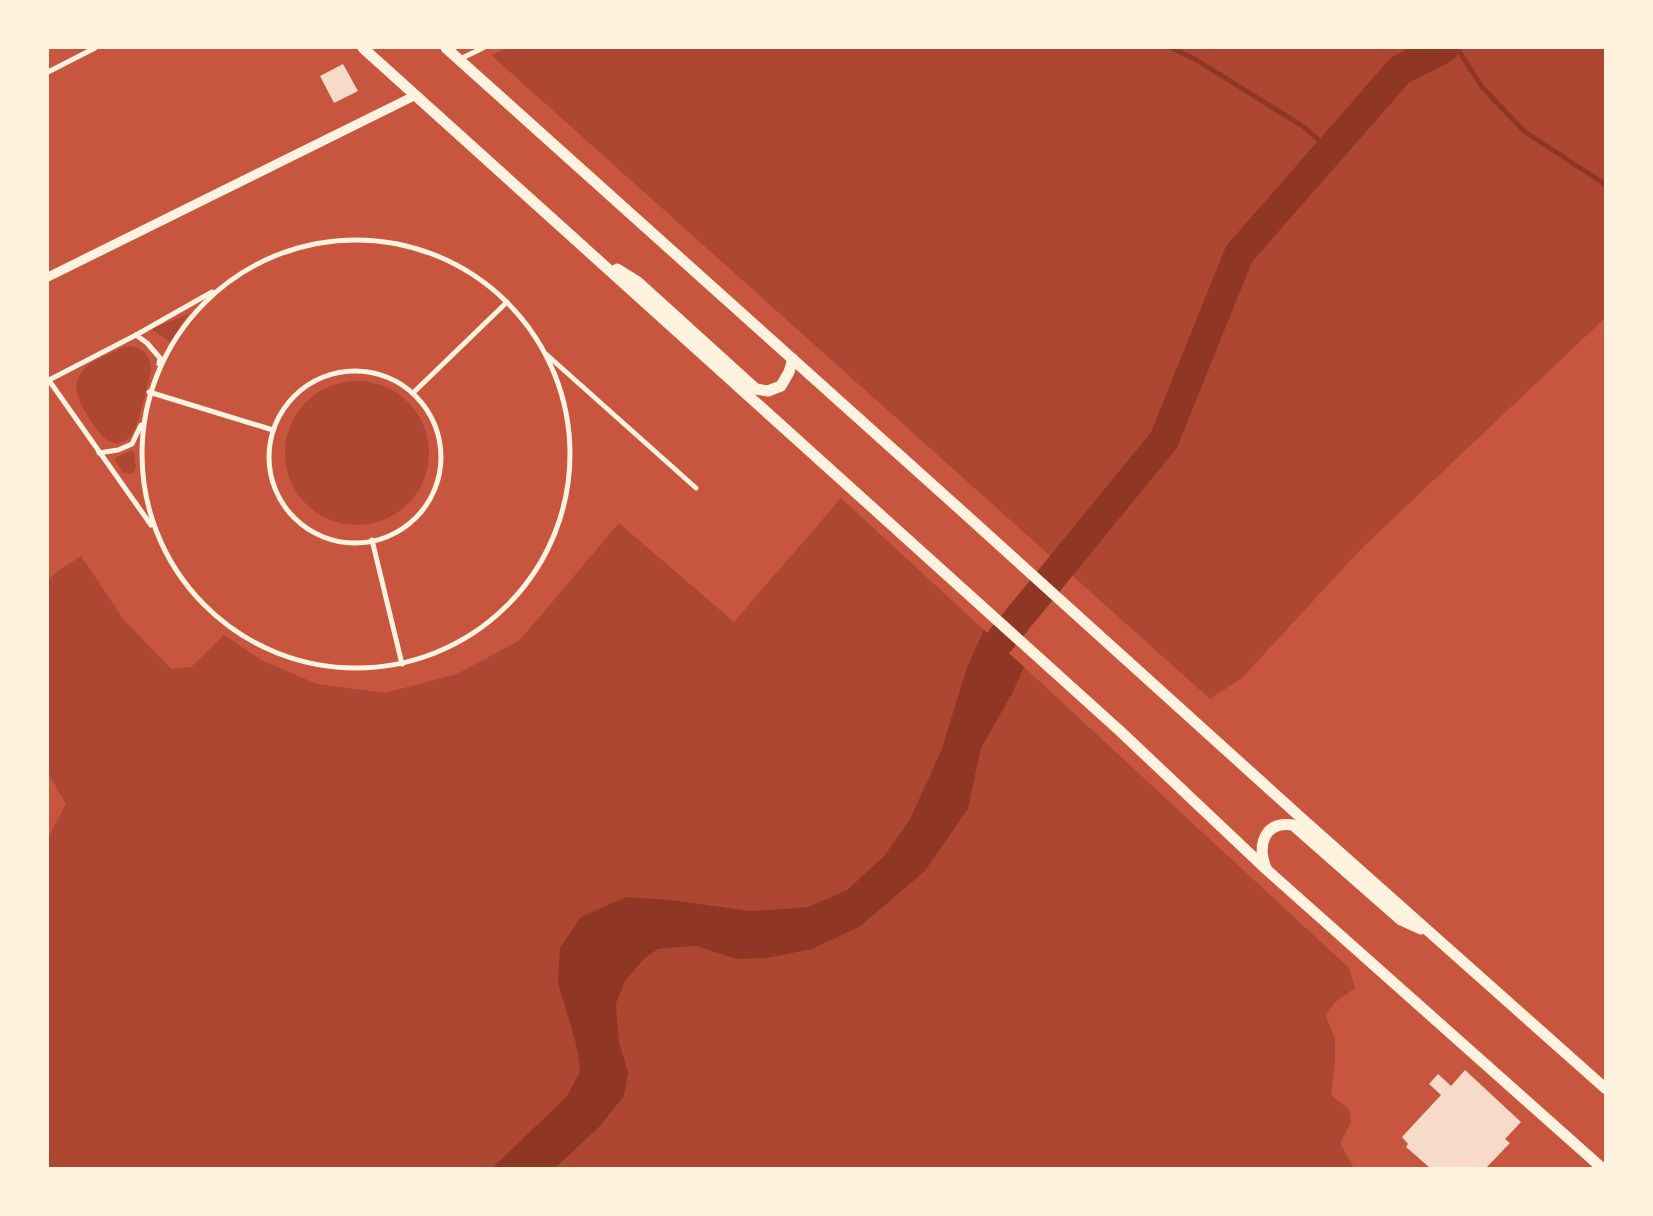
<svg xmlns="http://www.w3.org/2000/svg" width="1653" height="1216" viewBox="0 0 1653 1216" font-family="Lato,sans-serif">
<rect width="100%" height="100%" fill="#c8553d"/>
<g fill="#ae4732">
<polygon points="507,48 1605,48 1605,318 1360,550 1242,678 1210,699 491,55"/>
<polygon points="188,314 170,343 165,338 151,329"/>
<path d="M130,346c14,2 22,11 21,25 -4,14 -12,57 -21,66 -19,17 -32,-5 -41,-19 -8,-14 -19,-29 -8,-45 9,-13 29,-19 42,-26z"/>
<circle cx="357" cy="453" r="72"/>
<polygon points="130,451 134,452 136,467 133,473 129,474 123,472 115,460 117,457"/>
<polygon points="841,498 984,630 967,667 941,751 910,819 884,856 847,890 808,907 751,911 671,900 558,983 576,1044 580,1071 567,1096 492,1168 48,1168 48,838 66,804 48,773 48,581 55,573 81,556 124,620 171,669 191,667 224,635 261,660 317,684 385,693 457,674 520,640 619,523 734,622"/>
<polygon points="1024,667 1349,968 1355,988 1334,1003 1326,1016 1335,1039 1335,1064 1331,1095 1349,1109 1351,1122 1340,1143 1354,1168 555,1168 628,1072 619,1042 616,1004 625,981 644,959 658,949 696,946 736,959 925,871 968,809 981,748 1012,694"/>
</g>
<polygon fill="#8f3625" points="984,630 1024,667 1012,694 981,748 968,809 925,871 859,927 812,949 767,958 736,959 696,946 658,949 644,959 625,981 616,1004 619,1042 628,1072 624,1096 599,1127 555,1168 492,1168 567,1096 580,1071 576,1044 558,983 560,948 581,917 626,897 671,900 751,911 808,907 847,890 884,856 910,819 941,751 967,667"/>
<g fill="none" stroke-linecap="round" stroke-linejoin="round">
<g stroke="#8f3625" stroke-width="5">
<polyline points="1172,48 1195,59 1304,127 1330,150"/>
<polyline points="1457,48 1482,87 1524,131 1606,185"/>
</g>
<polyline stroke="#8f3625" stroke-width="30" points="980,680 990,653 1164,440 1239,254 1400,70 1444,48"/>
</g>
<g fill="#f7dbc8">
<polygon points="343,64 358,91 334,103 320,76"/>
<polygon points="1465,1070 1521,1122 1505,1139 1510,1143 1486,1168 1430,1168 1406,1147 1408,1144 1402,1137 1441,1095 1429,1084 1438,1074 1451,1086"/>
</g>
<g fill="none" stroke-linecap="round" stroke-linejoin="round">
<g stroke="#fff3e0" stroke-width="5">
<polyline points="460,59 483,48"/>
<polyline points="48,72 95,48"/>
<circle cx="356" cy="454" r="214"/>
<polyline points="136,335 147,343 160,358 159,364"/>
<polyline points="547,355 696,488"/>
<circle cx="355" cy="457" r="86"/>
<polyline points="48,379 151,525"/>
<polyline points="49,380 136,335 212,292"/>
<polyline points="149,392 273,430"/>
<polyline points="413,393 507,302"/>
<polyline points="99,453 118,450 132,444 141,425"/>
<polyline points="372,540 402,664"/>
</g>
<polyline stroke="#fff3e0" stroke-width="9" points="48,277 416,95"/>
<g stroke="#fff3e0" stroke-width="11">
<polyline points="363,48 1120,731 1267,870 1602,1168"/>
<polyline points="446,48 954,504 1298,815 1606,1089"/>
<polyline points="617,269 638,282 756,389 768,391 781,386 789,372 793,359"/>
<path d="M1266,868c-9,-23 -2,-47 27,-43l108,95 20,9"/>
</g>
</g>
<rect width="1653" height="1216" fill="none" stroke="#fff3e0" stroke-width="98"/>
</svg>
